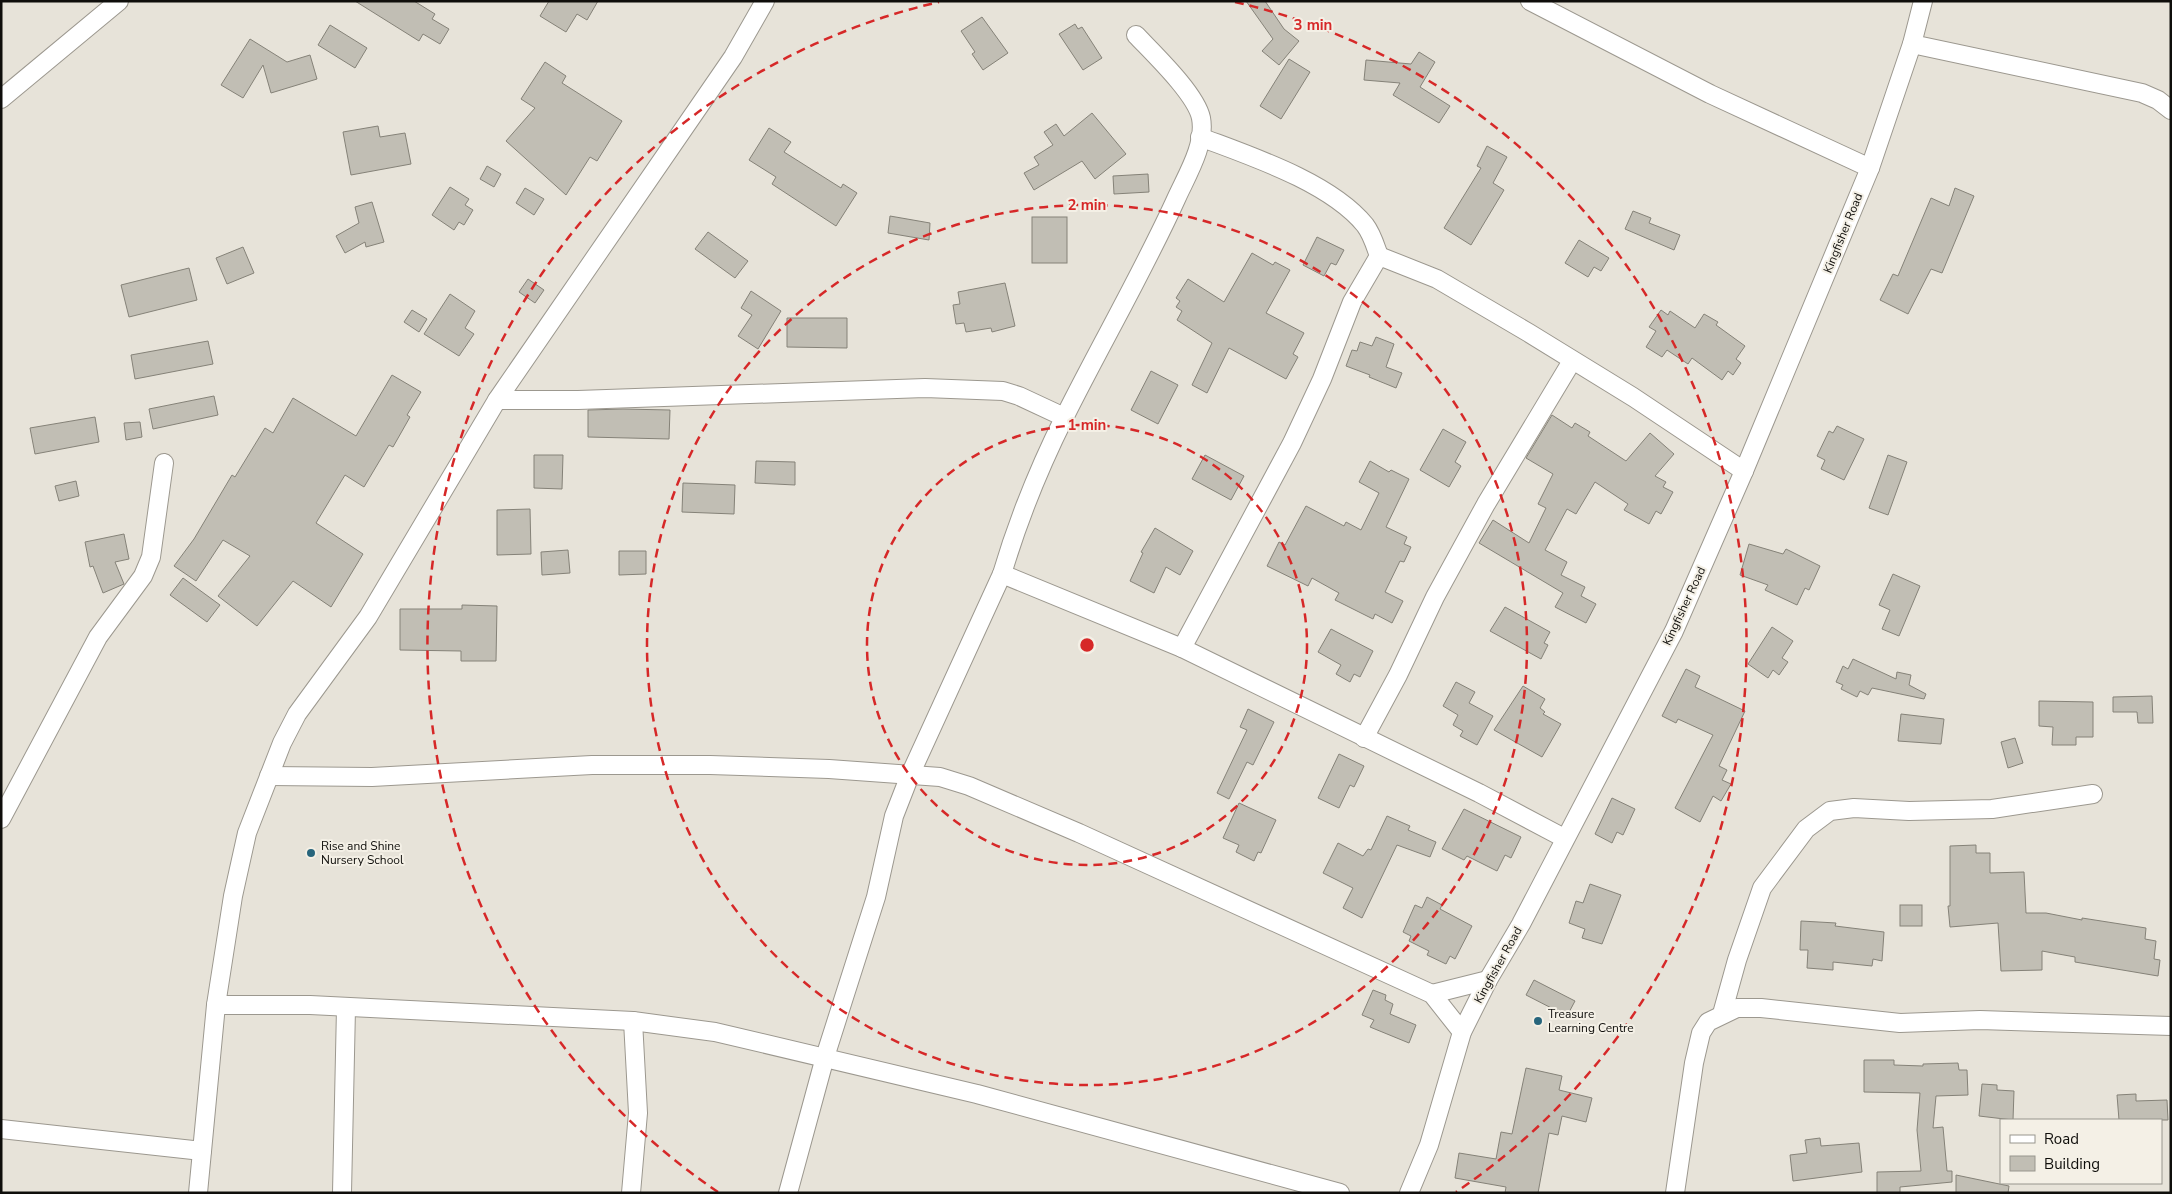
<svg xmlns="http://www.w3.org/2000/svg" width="2172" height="1194" viewBox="0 0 2172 1194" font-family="'Nunito Sans',sans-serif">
<rect width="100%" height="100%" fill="#e7e3d9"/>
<g fill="#c1beb4" stroke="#858278">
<polygon points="355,1 414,1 435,14 432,19 449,29 440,44 423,34 419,41"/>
<polygon points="549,1 598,1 587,20 577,14 566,32 540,16"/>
<polygon points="1246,1 1265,1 1284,29 1299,41 1279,65 1262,51 1273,39"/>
<polygon points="982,17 1008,53 983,70 972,54 975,52 961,31"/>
<polygon points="1075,24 1078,29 1082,27 1102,58 1083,70 1059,34"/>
<polygon points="330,25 367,48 355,68 318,45"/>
<polygon points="250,39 287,62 310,55 317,79 271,93 263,65 243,98 221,85"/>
<polygon points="1419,52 1435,62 1420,87 1450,106 1439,123 1393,95 1400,83 1364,80 1366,60 1411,64"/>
<polygon points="1289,59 1310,72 1281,119 1260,106"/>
<polygon points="545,62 566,76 562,83 622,121 597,161 590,157 566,195 506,141 535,108 521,99"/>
<polygon points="1092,113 1126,154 1095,179 1082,161 1034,190 1024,173 1039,165 1034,157 1053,145 1044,132 1056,124 1064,136"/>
<polygon points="378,126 380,137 405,133 411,164 351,175 343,132"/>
<polygon points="769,128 791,142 784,152 841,188 843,184 857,193 836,226 772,184 776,177 749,160"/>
<polygon points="1487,146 1507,157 1493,183 1504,190 1471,245 1444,228 1481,168 1477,166"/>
<polygon points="487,166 501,174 494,187 480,179"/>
<polygon points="1148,174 1149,192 1114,194 1113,176"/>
<polygon points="450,187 469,199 465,205 473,210 464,225 459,222 454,230 432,215"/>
<polygon points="525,188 544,199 534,215 516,203"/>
<polygon points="1955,188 1974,196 1942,273 1931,269 1908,314 1880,300 1893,274 1898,276 1931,198 1949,206"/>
<polygon points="372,202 384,242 366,247 365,242 345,253 336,236 359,223 355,207"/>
<polygon points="1633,211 1651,218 1649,223 1680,235 1674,250 1625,229"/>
<polygon points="890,216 930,223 929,240 888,233"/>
<rect x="1032" y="217" width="35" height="46"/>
<polygon points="708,232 748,261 735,278 695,249"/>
<polygon points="1317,237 1344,250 1336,265 1331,263 1324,276 1303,265"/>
<polygon points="1579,240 1609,258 1601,271 1594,267 1588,277 1565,263"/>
<polygon points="243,247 254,273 227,284 216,258"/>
<polygon points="1252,253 1273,265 1275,262 1290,270 1266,313 1304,333 1293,354 1298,357 1286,379 1229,348 1207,393 1192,385 1212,343 1177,320 1182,311 1176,307 1180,301 1176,298 1188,279 1224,302"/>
<polygon points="189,268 197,300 129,317 121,285"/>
<polygon points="528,279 544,290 535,303 519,292"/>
<polygon points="1005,283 1015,326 992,332 991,328 966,332 964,323 956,324 953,305 960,304 958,292"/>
<polygon points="751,291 781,311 758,349 738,336 752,315 741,308"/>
<polygon points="450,294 475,311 465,328 474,334 459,356 424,334"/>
<polygon points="412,310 427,319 419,332 404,322"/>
<polygon points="1661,310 1668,315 1670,311 1695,328 1704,314 1718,322 1716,325 1745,346 1736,359 1741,363 1733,375 1728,371 1722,380 1692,358 1688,364 1667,350 1662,357 1646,347 1656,331 1649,327"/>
<polygon points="787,318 847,318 847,348 787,347"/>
<polygon points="1376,337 1394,344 1386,367 1402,373 1396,388 1369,377 1370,375 1346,366 1352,350 1357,351 1360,342 1372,346"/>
<polygon points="208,341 213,364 135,379 131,355"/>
<polygon points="1151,371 1178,385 1158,424 1131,410"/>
<polygon points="392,375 421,392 407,415 410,417 393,447 389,445 364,487 345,475 316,523 363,554 331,607 293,581 257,626 218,596 250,556 223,540 196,581 174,566 194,539 232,475 235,477 265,428 273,433 293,398 356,436"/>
<polygon points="214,396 218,415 153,429 149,409"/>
<polygon points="623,409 670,410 669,439 588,437 588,410"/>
<polygon points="1552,415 1572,428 1575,423 1590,432 1588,436 1626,461 1650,433 1674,454 1655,476 1666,482 1663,487 1673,492 1661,514 1656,511 1649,524 1624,510 1628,504 1595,482 1576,514 1567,509 1545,550 1567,562 1561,575 1585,587 1581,596 1596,604 1586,623 1555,607 1563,593 1479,543 1493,520 1529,543 1546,508 1538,504 1553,474 1526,458"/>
<polygon points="95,417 99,442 35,454 30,428"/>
<polygon points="140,422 142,437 126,440 124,423"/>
<polygon points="1837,426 1864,439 1844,480 1821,469 1825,460 1817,456 1829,431 1833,433"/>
<polygon points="1443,429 1466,442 1455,462 1461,466 1449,487 1420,470"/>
<polygon points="534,455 563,455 562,489 534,488"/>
<polygon points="1205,455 1244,476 1231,500 1192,479"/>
<polygon points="1888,455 1907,462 1888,515 1869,508"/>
<polygon points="756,461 795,462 795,485 755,483"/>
<polygon points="1370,461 1389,472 1391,470 1409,479 1386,527 1407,537 1404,544 1411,547 1404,562 1400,561 1385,592 1403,601 1392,623 1375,614 1373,619 1335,600 1339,593 1312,578 1308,586 1267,566 1279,542 1285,545 1306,506 1344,526 1346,522 1361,530 1379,493 1359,482"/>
<polygon points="76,481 79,496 59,501 55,486"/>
<polygon points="683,483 735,485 734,514 682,512"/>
<polygon points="530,509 531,554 497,555 497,510"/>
<polygon points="1155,528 1193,551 1180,575 1166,567 1154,593 1130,581 1143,553 1141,552"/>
<polygon points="124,534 129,559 115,562 124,584 103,593 93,566 90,567 85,542"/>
<polygon points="1749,544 1783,554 1786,549 1820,566 1809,590 1805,588 1797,605 1765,590 1768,585 1740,575"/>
<polygon points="568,550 570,573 542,575 541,552"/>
<polygon points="619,551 646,551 646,574 619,575"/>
<polygon points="1893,574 1920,586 1899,636 1882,629 1890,610 1879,605"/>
<polygon points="183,578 220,605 207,622 170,595"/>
<polygon points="462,605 497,606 496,661 461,661 461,651 400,650 400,609 462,609"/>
<polygon points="1505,607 1550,632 1544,643 1548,645 1541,659 1490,631"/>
<polygon points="1772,627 1793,641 1782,658 1788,662 1779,675 1773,670 1768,678 1748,664"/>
<polygon points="1331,629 1373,651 1360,677 1354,674 1350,682 1336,674 1341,665 1318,652"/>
<polygon points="1853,659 1896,679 1897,672 1911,675 1909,685 1926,694 1924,699 1872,688 1868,695 1860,691 1857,697 1841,689 1843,685 1836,682 1843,666 1848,669"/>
<polygon points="1686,669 1700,676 1695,687 1745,711 1719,766 1727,770 1722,780 1731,784 1721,801 1713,796 1700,822 1675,808 1713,735 1678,719 1676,723 1662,716"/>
<polygon points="1456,682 1475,692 1469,703 1493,716 1477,745 1460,736 1463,731 1453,725 1458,715 1443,706"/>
<polygon points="1523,686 1545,699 1540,708 1545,712 1543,714 1561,724 1542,757 1494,730"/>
<polygon points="2152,696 2153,723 2138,723 2137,712 2113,712 2113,697"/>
<polygon points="2039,701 2093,702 2093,737 2076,737 2076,745 2052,745 2053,727 2039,726"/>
<polygon points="1248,709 1274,722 1253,765 1247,762 1229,799 1217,793 1247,730 1240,727"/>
<polygon points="1901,714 1944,719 1941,744 1898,741"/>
<polygon points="2015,738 2023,763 2008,768 2001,742"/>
<polygon points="1339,754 1364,766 1354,787 1350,785 1339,808 1318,798"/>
<polygon points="1612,798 1635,809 1623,835 1617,832 1612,843 1595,834"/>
<polygon points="1239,803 1276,820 1261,853 1258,852 1254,861 1236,852 1239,845 1223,838"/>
<polygon points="1464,809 1521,837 1511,858 1505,855 1497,871 1467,856 1464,860 1442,849"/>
<polygon points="1387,816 1410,826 1408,830 1436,842 1430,857 1397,845 1362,918 1343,908 1353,888 1323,873 1338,843 1363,856 1368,849 1371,850"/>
<polygon points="1976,845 1976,853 1990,853 1990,873 2024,872 2026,913 2046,913 2082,920 2082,918 2146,928 2145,939 2156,941 2154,959 2160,960 2158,976 2075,962 2075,957 2042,951 2042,970 2001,971 1998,923 1950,927 1948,906 1950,906 1950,846"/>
<polygon points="1590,884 1621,895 1602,944 1582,938 1585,929 1569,923 1576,901 1583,903"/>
<polygon points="1427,897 1442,905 1440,909 1472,926 1455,959 1450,956 1446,964 1427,955 1429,951 1409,941 1411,936 1403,932 1415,905 1422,908"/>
<rect x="1900" y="905" width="22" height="21"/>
<polygon points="1801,921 1836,923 1835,926 1884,932 1882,961 1873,959 1872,966 1833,962 1833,970 1807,968 1808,950 1800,950"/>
<polygon points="1534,980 1575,1001 1567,1016 1526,995"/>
<polygon points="1373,990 1386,995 1385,1000 1393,1004 1390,1014 1416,1025 1409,1043 1370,1027 1374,1020 1362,1015"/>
<polygon points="1864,1060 1894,1060 1894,1065 1923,1066 1923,1064 1958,1063 1959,1070 1967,1070 1968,1095 1936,1096 1933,1128 1943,1127 1947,1171 1952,1171 1952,1182 1900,1187 1900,1193 1877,1193 1877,1172 1921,1171 1917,1130 1920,1093 1864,1092"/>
<polygon points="1526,1068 1562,1076 1559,1090 1592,1098 1586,1122 1562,1116 1558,1135 1549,1133 1538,1193 1505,1193 1506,1187 1455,1178 1459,1153 1496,1159 1501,1132 1512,1134"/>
<polygon points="1982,1084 1997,1085 1997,1090 2014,1091 2013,1120 1979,1116"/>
<polygon points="2136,1094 2136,1101 2167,1100 2168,1120 2119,1120 2117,1095"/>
<polygon points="1820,1138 1821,1146 1859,1143 1862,1172 1793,1181 1790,1155 1807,1153 1805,1140"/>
<polygon points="1956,1175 2009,1186 2008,1193 1956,1193"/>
</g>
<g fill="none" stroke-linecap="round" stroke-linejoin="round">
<defs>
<g id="street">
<polyline points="1530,1 1710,94 1870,168"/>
<polyline points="1912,44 2142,93 2158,100 2171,110"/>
<polyline points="1,99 119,1"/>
<path d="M1200,137c50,19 130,45 165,88 7,9 10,20 14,31"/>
<polyline points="497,400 578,400 925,388 1003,391 1019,396 1064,417"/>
<polyline points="1002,574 1182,648 1479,793 1564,838"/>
<polyline points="1182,648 1292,443 1322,379 1352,302 1379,256 1437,279 1529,333 1633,397 1744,471"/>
<polyline points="1364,738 1398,675 1435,597 1486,504 1572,361"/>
<polyline points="269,776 372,777 592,765 710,765 829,769 940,777 969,786 1079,833 1432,994 1462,1032"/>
<polyline points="1,819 98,637 143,576 151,557 164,463"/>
<polyline points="1432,994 1488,980"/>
<polyline points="216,1005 310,1005 633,1021 715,1032 977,1094 1340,1193"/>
<polyline points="1722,1014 1737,960 1762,888 1806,829 1830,811 1854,808 1909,811 1992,809 2093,794"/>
<polyline points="1,1129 202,1151"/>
<polyline points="198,1193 216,1005 233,896 247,833 282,743 297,714 368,617 497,400 733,57 765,1"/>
<polyline points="342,1193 346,1008"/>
<polyline points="631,1193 638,1113 633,1021"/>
<path d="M788,1193l37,-136 51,-160 18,-81 16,-41 92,-201c16,-54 38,-108 63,-158 37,-74 78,-144 112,-219 10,-22 29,-53 24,-79 -5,-24 -47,-64 -65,-83"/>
<polyline points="1409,1193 1429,1145 1462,1032 1488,980 1521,924 1674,631 1744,471 1870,168 1912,44 1923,1"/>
<polyline points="1675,1193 1694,1063 1701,1033 1708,1022 1737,1008 1761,1008 1900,1023 1980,1020 2171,1026"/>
</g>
</defs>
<use href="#street" stroke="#9c988f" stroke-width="20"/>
<use href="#street" stroke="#fff" stroke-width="18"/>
</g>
<g fill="none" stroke="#d62828" stroke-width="2.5" stroke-dasharray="9 6">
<circle cx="1087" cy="645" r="220"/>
<circle cx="1087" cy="645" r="440"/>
<path d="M718 1192A660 660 0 0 1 939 2M1235 2A660 660 0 0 1 1456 1192"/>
</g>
<g fill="#27657c" stroke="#f4f0e6" stroke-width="2">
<circle cx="311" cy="853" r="5"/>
<circle cx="1538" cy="1021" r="5"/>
</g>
<g text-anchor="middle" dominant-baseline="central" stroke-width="4" stroke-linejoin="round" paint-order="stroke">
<g font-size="12" fill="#0f0e0b" stroke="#f4f0e6">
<text transform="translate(1843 233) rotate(-68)">Kingfisher Road</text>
<text transform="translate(1684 606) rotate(-65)">Kingfisher Road</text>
<text transform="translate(1498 965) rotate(-61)">Kingfisher Road</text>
</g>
<g font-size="12" fill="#0f0e0b" stroke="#f4f0e6" text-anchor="start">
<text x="321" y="846">Rise and Shine<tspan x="321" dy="14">Nursery School</tspan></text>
<text x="1548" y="1014">Treasure<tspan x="1548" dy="14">Learning Centre</tspan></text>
</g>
</g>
<circle cx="1087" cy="645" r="8" fill="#d62828" stroke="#f4f0e6" stroke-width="2.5"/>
<g font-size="15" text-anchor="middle" font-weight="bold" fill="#d62828" stroke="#f4f0e6" stroke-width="4" stroke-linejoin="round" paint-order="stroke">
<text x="1313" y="30">3 min</text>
<text x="1087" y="210">2 min</text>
<text x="1087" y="430">1 min</text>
</g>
<rect width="2172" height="1194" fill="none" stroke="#0f0e0b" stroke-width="5"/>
<rect x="2000" y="1119" width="162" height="65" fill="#f4f0e6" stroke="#98968e"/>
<rect x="2010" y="1135" width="25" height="8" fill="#ffffff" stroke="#98968e"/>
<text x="2044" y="1144" font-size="15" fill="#0f0e0b">Road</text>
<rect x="2010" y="1156" width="25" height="15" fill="#c1beb4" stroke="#98968e"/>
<text x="2044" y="1169" font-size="15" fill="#0f0e0b">Building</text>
</svg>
